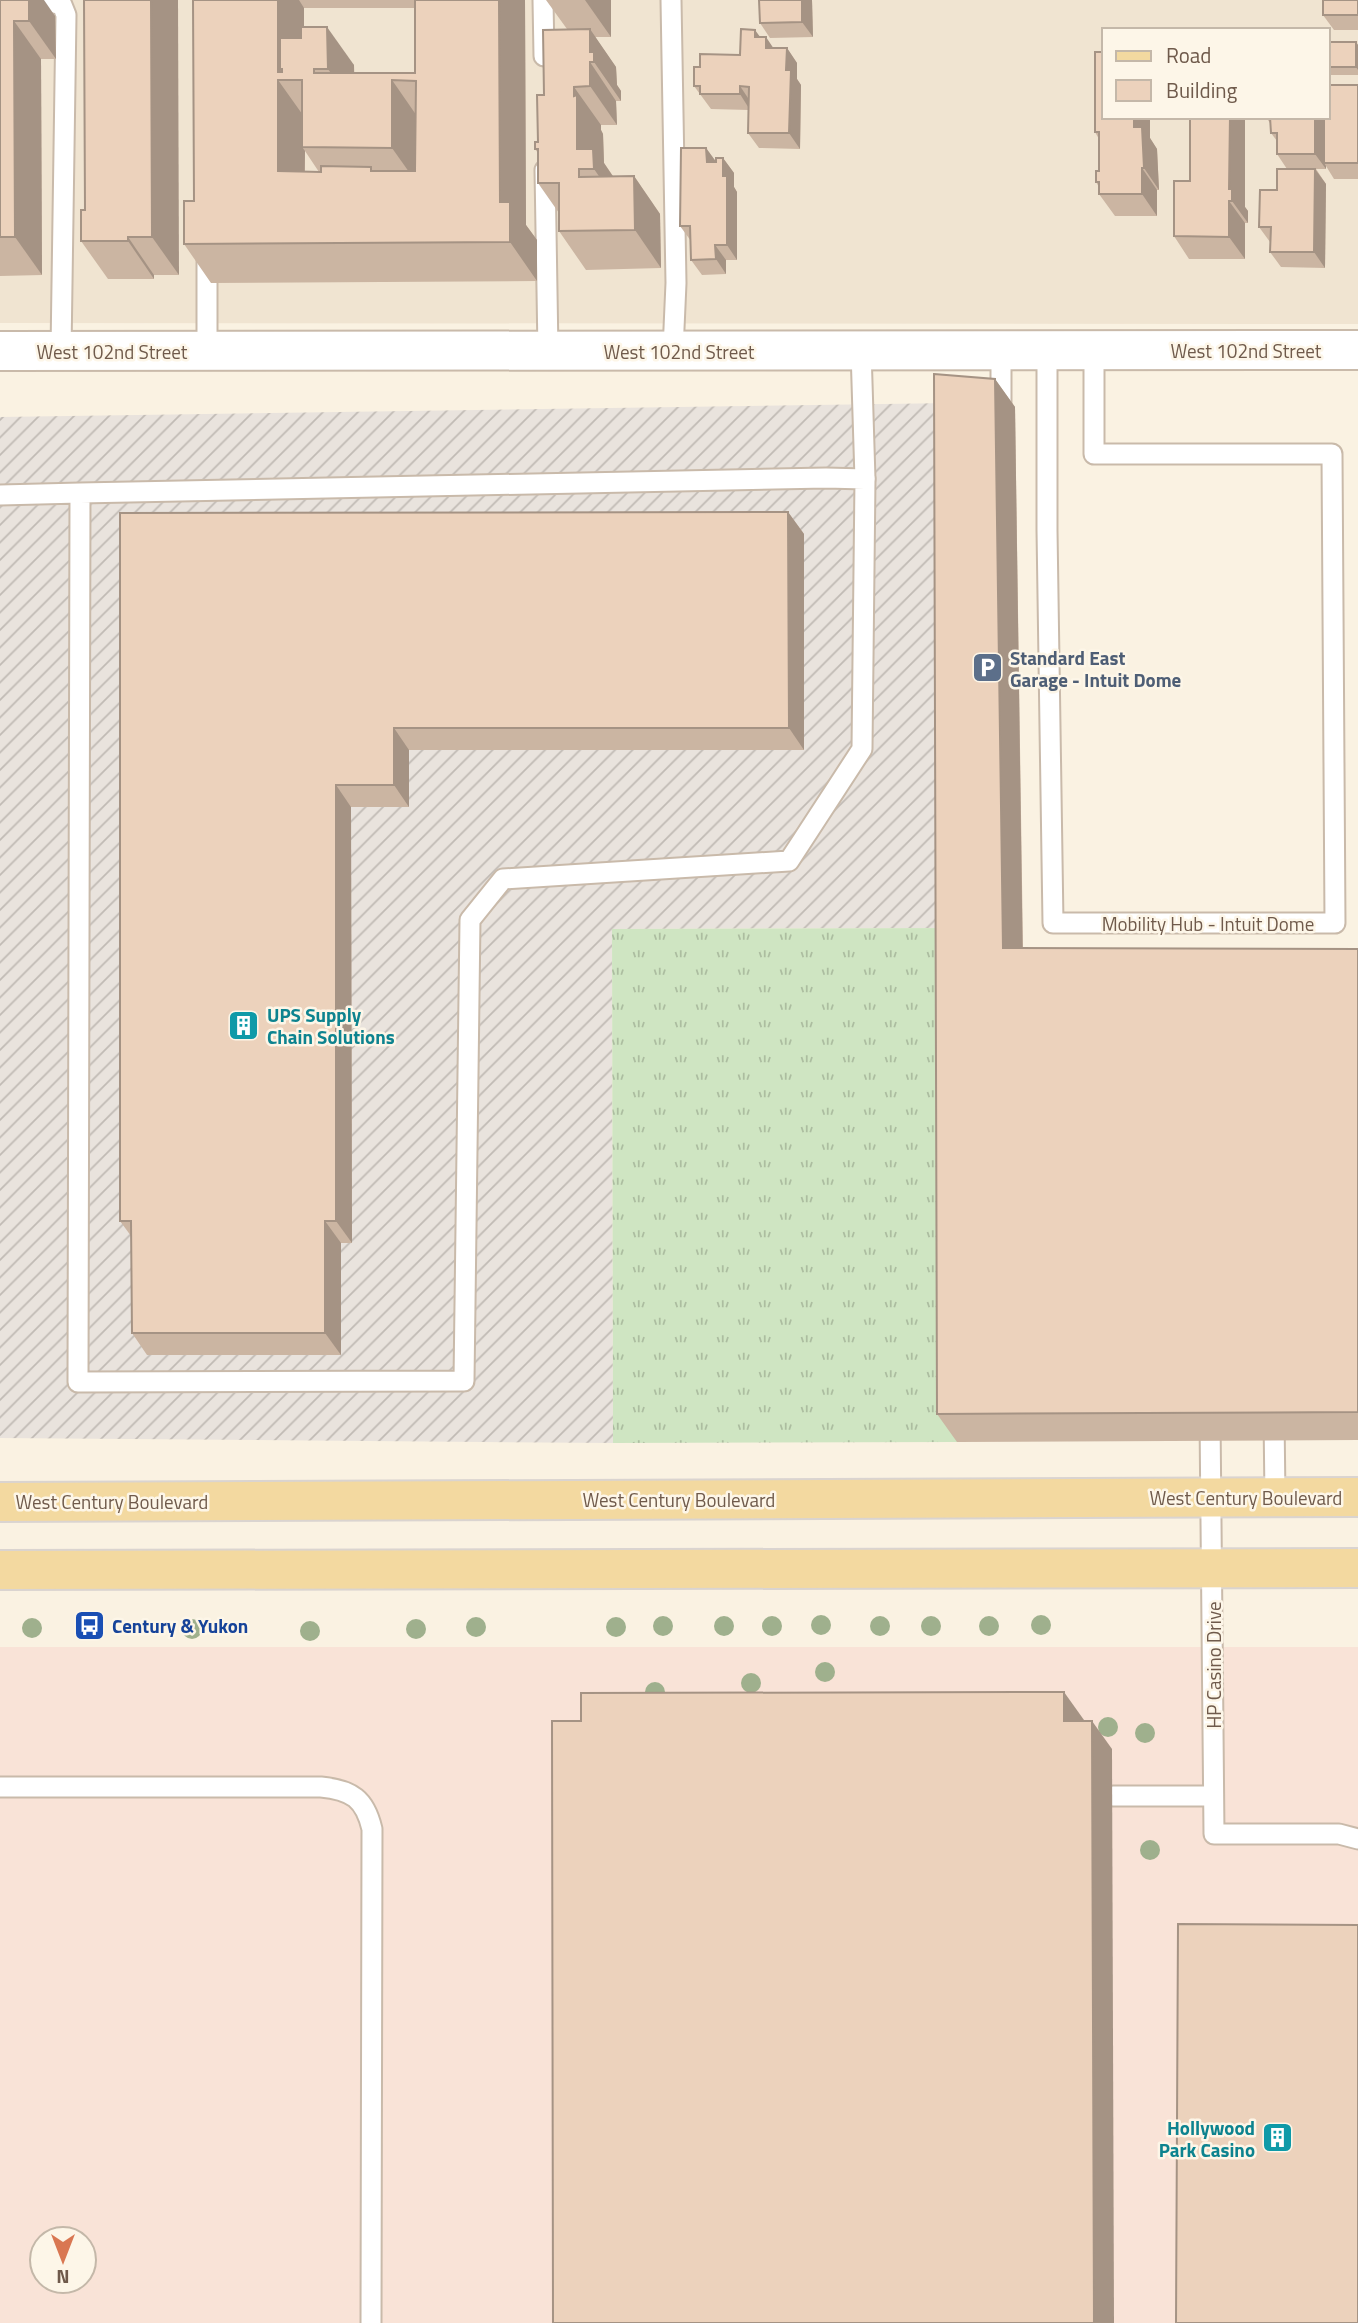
<svg xmlns="http://www.w3.org/2000/svg" width="1358" height="2323" viewBox="0 0 1358 2323" font-family="'Titillium Web',sans-serif">
<defs>
<pattern id="industrial-furrows" width="10" height="10" patternUnits="userSpaceOnUse" patternTransform="scale(1.75)"><rect width="10" height="10" fill="#e9e3dd"/><path d="M-1 1l2-2M0 10L10 0M9 11l2-2" fill="none" stroke="#c1bbb5"/></pattern>
<pattern id="grass-tufts" width="24" height="20" patternUnits="userSpaceOnUse" patternTransform="scale(1.75)"><rect width="24" height="20" fill="#cfe5c2"/><path d="M3 7l-1-3M5 7V3M7 7l1-3M15 17l-1-3M17 17v-4M19 17l1-3" fill="none" stroke="#acbda0"/></pattern>
</defs>
<rect width="100%" height="100%" fill="#faf2e2"/>
<path fill="#f0e4d1" fill-rule="evenodd" d="M0,0h1358v324l-1358,-1zM1104,30h224v87h-224z"/>
<path fill="#f9e3d7" fill-rule="evenodd" d="M0,1647h1358v676h-1358zM42,2239h42v42h-42z"/>
<polygon fill="url(#industrial-furrows)" points="953,403 956,928 612,929 613,1443 0,1438 0,417"/>
<polygon fill="url(#grass-tufts)" points="956,928 957,1442 613,1443 612,929"/>
<g fill="none" stroke-linecap="round" stroke-linejoin="round">
<defs>
<g id="service">
<polyline points="14,0 47,1 62,5 66,15 61,351"/>
<polyline points="543,0 544,56"/>
<polyline points="671,0 676,283 673,351"/>
<polyline points="545,170 548,351"/>
<polyline points="861,350 865,479"/>
<polyline points="1001,350 1001,411"/>
<polyline points="1047,350 1047,530 1053,923 1335,923 1332,454 1094,454 1094,350"/>
<polyline points="207,351 207,250"/>
<polyline points="0,495 80,493 826,478 865,479 862,749 789,861 503,879 470,920 464,1381 78,1382 80,493"/>
<polyline points="1210,1417 1214,1834 1339,1834 1358,1839"/>
<polyline points="1274,1417 1275,1497"/>
<path d="M0,1787h321c31,3 44,12 51,42l-1,494"/>
<polyline points="1113,1796 1213,1796"/>
</g>
<polyline id="minor" points="0,351 1358,350"/>
<g id="primary">
<polyline points="0,1502 1358,1497"/>
<polyline points="0,1570 1358,1568"/>
</g>
</defs>
<use href="#service" stroke="#c9baaa" stroke-width="23"/>
<use href="#minor" stroke="#c9baaa" stroke-width="42"/>
<use href="#primary" stroke="#dad4d0" stroke-width="42"/>
<use href="#service" stroke="#fff" stroke-width="19"/>
<use href="#minor" stroke="#fff" stroke-width="38"/>
<use href="#primary" stroke="#f3d9a0" stroke-width="38"/>
</g>
<g fill="#9fb08d">
<circle cx="821" cy="1625" r="10"/>
<circle cx="1041" cy="1625" r="10"/>
<circle cx="663" cy="1626" r="10"/>
<circle cx="724" cy="1626" r="10"/>
<circle cx="772" cy="1626" r="10"/>
<circle cx="880" cy="1626" r="10"/>
<circle cx="931" cy="1626" r="10"/>
<circle cx="989" cy="1626" r="10"/>
<circle cx="476" cy="1627" r="10"/>
<circle cx="616" cy="1627" r="10"/>
<circle cx="32" cy="1628" r="10"/>
<circle cx="192" cy="1629" r="10"/>
<circle cx="416" cy="1629" r="10"/>
<circle cx="310" cy="1631" r="10"/>
<circle cx="825" cy="1672" r="10"/>
<circle cx="751" cy="1683" r="10"/>
<circle cx="655" cy="1692" r="10"/>
<circle cx="1108" cy="1727" r="10"/>
<circle cx="1145" cy="1733" r="10"/>
<circle cx="1150" cy="1850" r="10"/>
</g>
<g fill="#cbb5a2" fill-rule="evenodd">
<polygon points="0,0 55,16 56,59 41,59 42,275 0,276"/>
<polygon points="84,0 179,275 154,275 154,279 108,279 81,241 85,210"/>
<path d="M193,0h332l1,225 11,15v41l-326,2 -27,-39 10,-43zM304,8h111v65h-61v-8l-50,-38zM305,151l14,21h-14z"/>
<polygon points="546,0 611,0 611,37 595,37 616,67 617,85 621,91 621,101 616,101 617,125 601,125 601,130 603,134 604,163 613,176 634,176 660,214 661,268 586,270 559,231 559,213 538,183 538,153 535,149 538,142 544,95 567,29"/>
<polygon points="759,0 812,0 813,37 770,38 760,23"/>
<polygon points="1358,0 1358,30 1334,30 1323,15"/>
<polygon points="760,37 773,48 787,48 797,63 797,79 801,85 800,149 759,148 748,133 749,110 711,109 694,86 700,67 740,55"/>
<polygon points="1328,42 1356,42 1358,45 1358,75 1328,75"/>
<polygon points="1358,85 1358,179 1334,179 1326,166 1326,169 1316,169 1326,184 1325,268 1281,267 1270,252 1270,242 1259,227 1287,169 1277,154 1277,141 1271,133 1270,123 1266,117 1328,117"/>
<polygon points="1104,117 1176,117 1150,117 1150,138 1157,149 1159,190 1157,190 1157,216 1115,216 1099,194 1099,187 1096,182 1099,171 1099,139 1095,132"/>
<polygon points="1190,117 1245,117 1245,207 1248,211 1248,223 1245,223 1245,259 1189,259 1174,236 1190,181"/>
<polygon points="706,148 716,162 723,158 734,173 734,187 737,192 737,260 726,260 726,274 702,275 691,260 691,241 680,226"/>
<polygon points="995,379 1015,407 1023,949 1358,949 1358,1440 957,1442 937,1414"/>
<polygon points="788,512 804,534 804,750 409,750 409,807 351,807 352,1243 341,1243 341,1355 147,1355 132,1333 131,1236 120,1221 120,513"/>
</g>
<g fill="#a59384">
<polygon points="29,0 44,0 55,16 56,59 29,21"/>
<polygon points="151,0 178,0 179,275 152,237"/>
<polygon points="278,0 299,0 304,8 304,83 302,80 282,69 280,69 287,80 278,72"/>
<polygon points="499,0 525,0 526,225 537,240 537,281 510,242 500,202"/>
<polygon points="585,0 611,0 611,37"/>
<polygon points="802,0 812,0 813,37 802,22"/>
<polygon points="14,21 41,59 42,275 15,237"/>
<polygon points="327,27 354,65 355,107 328,69"/>
<polygon points="590,29 616,67 617,85 621,91 621,101 594,62 590,52"/>
<polygon points="755,30 766,45 766,37 776,52 776,63 755,37"/>
<polygon points="1356,42 1358,45 1358,70 1356,67"/>
<polygon points="787,48 797,63 797,79 801,85 800,149 789,133 786,70"/>
<polygon points="590,62 616,101 617,125 590,86"/>
<polygon points="278,80 305,118 302,147 305,151 304,210 278,171"/>
<polygon points="392,80 419,119 419,186 392,148"/>
<polygon points="740,86 750,101 750,110 740,94"/>
<polygon points="574,87 601,125 601,130 603,134 604,163 620,187 621,208 594,169 577,149"/>
<polygon points="1134,117 1150,117 1150,138 1157,149 1159,190 1144,168 1134,127"/>
<polygon points="1230,117 1245,117 1245,207 1248,211 1248,223 1232,201 1229,189"/>
<polygon points="1315,117 1325,117 1324,163 1326,166 1326,169 1315,154"/>
<polygon points="706,148 717,163 707,162"/>
<polygon points="723,158 734,173 734,187 737,192 737,260 727,245"/>
<polygon points="1142,168 1157,190 1157,216 1142,194"/>
<polygon points="1315,169 1326,184 1325,268 1314,252"/>
<polygon points="634,176 660,214 661,268 635,230"/>
<polygon points="1229,201 1245,223 1245,259 1229,237"/>
<polygon points="128,237 154,275 154,279 128,241"/>
<polygon points="715,245 726,260 726,274 716,259"/>
<polygon points="995,379 1015,407 1023,977 1003,948"/>
<polygon points="788,512 804,534 804,750 789,728"/>
<polygon points="394,728 409,750 409,807 394,785"/>
<polygon points="336,785 351,807 352,1243 336,1221"/>
<polygon points="325,1221 341,1243 341,1355 325,1333"/>
<polygon points="1064,1692 1084,1720 1064,1721"/>
<polygon points="1092,1721 1112,1749 1114,2323 1094,2323"/>
</g>
<g fill="#ecd2bc" stroke="#a59384" stroke-width="2" fill-rule="evenodd">
<polygon points="0,0 29,0 29,21 14,21 15,237 0,237"/>
<polygon points="84,0 151,0 152,237 128,237 128,241 81,241 81,210 85,210"/>
<path d="M193,0h85v72h4v-3h-2v-31h21v-11h26l1,42h-14v4h101v-73h84l1,202h10v40l-326,2v-43h10zM278,80h24v67l90,1v-68l24,1 -1,90h-44v-4l-50,-1v6l-43,-1z"/>
<polygon points="759,0 802,0 802,22 760,23"/>
<rect x="1323" y="0" width="35" height="15"/>
<polygon points="590,29 590,52 594,52 594,62 590,62 590,86 574,87 574,96 577,95 577,149 593,149 594,169 579,169 579,177 634,176 635,230 559,231 559,183 538,183 538,149 535,149 535,142 538,142 537,95 544,95 543,30"/>
<polygon points="741,29 755,30 755,37 766,37 766,48 787,48 786,70 791,70 789,133 748,133 749,87 740,86 740,94 700,94 700,86 694,86 694,67 700,67 700,54 740,55"/>
<rect x="1328" y="42" width="28" height="25"/>
<polygon points="1095,52 1104,52 1104,117 1134,117 1134,127 1142,127 1144,168 1142,168 1142,194 1099,194 1099,182 1096,182 1096,171 1099,171 1099,132 1095,132"/>
<polygon points="1328,85 1358,85 1358,163 1324,163 1324,117 1328,117"/>
<polygon points="1190,117 1230,117 1229,189 1232,189 1232,201 1229,201 1229,237 1174,236 1174,181 1190,181"/>
<polygon points="1270,117 1315,117 1315,154 1277,154 1277,133 1271,133"/>
<polygon points="681,148 706,148 707,162 716,162 716,158 723,158 723,176 727,176 727,245 715,245 716,259 691,260 690,226 680,226"/>
<polygon points="1277,169 1315,169 1314,252 1270,252 1271,227 1259,227 1260,190 1277,190"/>
<polygon points="934,374 995,379 1003,948 1358,949 1358,1412 937,1414"/>
<polygon points="788,512 789,728 394,728 394,785 336,785 336,1221 325,1221 325,1333 132,1333 131,1221 120,1221 120,513"/>
<polygon points="1064,1692 1064,1721 1092,1721 1094,2323 553,2323 552,1721 581,1721 581,1693"/>
<polygon points="1178,1924 1358,1925 1358,2323 1176,2323"/>
</g>
<defs>
<symbol id="parking-square" viewBox="-11 -11 22 22"><rect x="-9" y="-9" width="18" height="18" rx="4" fill="#5c6f8a" stroke="#fdf6e8"/><path d="M-3.5-5.5H1a3.5 3.5 0 0 1 0 7H-1V5.5H-3.5ZM-1-3.4V-.6H.8a1.4 1.4 0 0 0 0-2.8Z" fill="#fff"/></symbol>
<symbol id="building-square" viewBox="-11 -11 22 22"><rect x="-9" y="-9" width="18" height="18" rx="4" fill="#0f9aa8" stroke="#fdf6e8"/><path d="M-4-6H4V6H1V3H-1V6H-4ZM-2.5-4.3h1.7v1.8h-1.7ZM.8-4.3h1.7v1.8H.8ZM-2.5-1h1.7V.8h-1.7ZM.8-1h1.7V.8H.8Z" fill="#fff"/></symbol>
<symbol id="bus-square" viewBox="-11 -11 22 22"><rect x="-9" y="-9" width="18" height="18" rx="4" fill="#1a4fb4" stroke="#fdf6e8"/><path d="M-5-6H5V4H4V6H2V4H-2V6H-4V4H-5ZM-3.5-4V0h7V-4ZM-3.5 1.2v1.5H-2V1.2ZM2 1.2v1.5H3.5V1.2Z" fill="#fff"/></symbol>
</defs>
<g fill-rule="evenodd">
<use href="#parking-square" x="970" y="650" width="35" height="35"/>
<use href="#building-square" x="226" y="1008" width="35" height="35"/>
<use href="#bus-square" x="72" y="1608" width="35" height="35"/>
<use href="#building-square" x="1260" y="2120" width="35" height="35"/>
</g>
<g text-anchor="middle" dominant-baseline="central" stroke-width="5" stroke-linejoin="round" paint-order="stroke">
<g font-size="19" fill="#6f5a4b" stroke="#fdf6e8">
<text x="1246" y="350">West 102nd Street</text>
<text x="112" y="351">West 102nd Street</text>
<text x="679" y="351">West 102nd Street</text>
<text x="1208" y="923">Mobility Hub - Intuit Dome</text>
<text x="1246" y="1497">West Century Boulevard</text>
<text x="679" y="1499">West Century Boulevard</text>
<text x="112" y="1501">West Century Boulevard</text>
<text transform="translate(1213 1665) rotate(-90)">HP Casino Drive</text>
</g>
<g font-size="19" font-weight="bold" fill="#4e5e75" stroke="#fdf6e8" text-anchor="start">
<text x="1010" y="657">Standard East<tspan x="1010" dy="22">Garage - Intuit Dome</tspan></text>
</g>
<g font-size="19" font-weight="bold" fill="#0d838f" stroke="#fdf6e8" text-anchor="start">
<text x="267" y="1014">UPS Supply<tspan x="267" dy="22">Chain Solutions</tspan></text>
<text x="1255" y="2127" text-anchor="end">Hollywood<tspan x="1255" dy="22">Park Casino</tspan></text>
</g>
<g font-size="19" font-weight="bold" fill="#164399" stroke="#fdf6e8" text-anchor="start">
<text x="112" y="1625">Century &amp; Yukon</text>
</g>
</g>
<rect x="1102" y="28" width="228" height="91" fill="#fdf6e8" stroke="#c4b8a9" stroke-width="2"/>
<rect x="1116" y="51" width="35" height="10" fill="#f3d9a0" stroke="#c4b8a9" stroke-width="2"/>
<text x="1166" y="63" font-size="21" fill="#6f5a4b">Road</text>
<rect x="1116" y="80" width="35" height="21" fill="#ecd2bc" stroke="#c4b8a9" stroke-width="2"/>
<text x="1166" y="98" font-size="21" fill="#6f5a4b">Building</text>
<g transform="translate(63 2260) rotate(180)"><circle r="33" fill="#fdf6e8" stroke="#c4b8a9" stroke-width="2"/>
<path d="M0-5L12 26L0 18L-12 26Z" fill="#d97752"/>
<text y="-10" font-size="19" font-weight="bold" text-anchor="middle" fill="#6f5a4b">N</text>
</g>
</svg>
